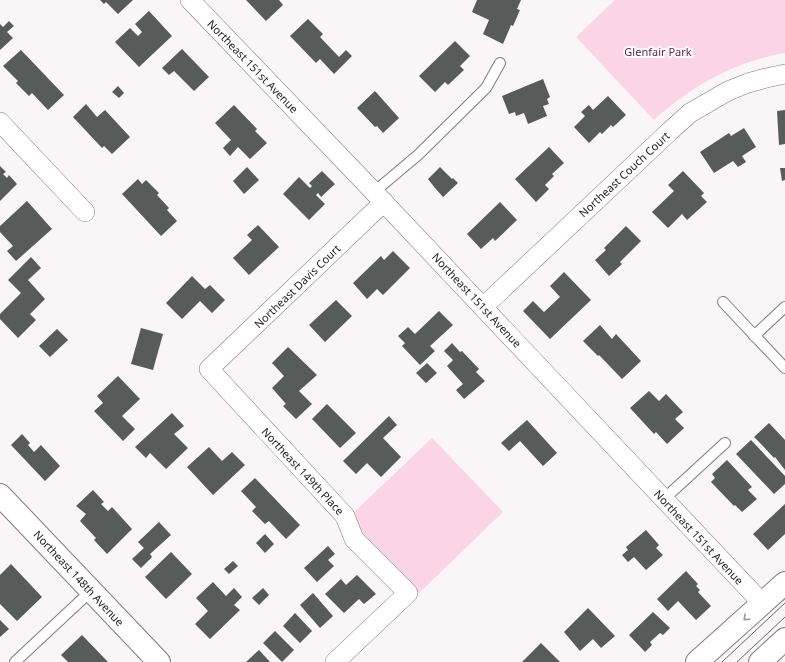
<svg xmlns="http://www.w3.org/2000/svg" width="785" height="662" viewBox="0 0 785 662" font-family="'Noto Sans',sans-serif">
<rect width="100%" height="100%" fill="#faf5f7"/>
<g fill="#fbd4e8">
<path d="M615,0h170v53c-50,8 -95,34 -131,67l-78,-83z"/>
<polygon points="432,438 503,512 419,593 348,518"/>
</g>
<g fill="#575b5a">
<polygon points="100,0 133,0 118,14 106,2 104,4"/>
<polygon points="246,0 279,0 283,5 266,21"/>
<polygon points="477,0 521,0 517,9 520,10 513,26 511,25 503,44 483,34 489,20 472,12"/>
<polygon points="149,11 172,36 139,67 115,42 130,28 138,36 142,32 135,24"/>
<polygon points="308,19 323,34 320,37 339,57 346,50 352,56 334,74 320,59 316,63 290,36"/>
<polygon points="9,21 14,26 7,32 13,38 0,50 0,24 3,27"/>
<polygon points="455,41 470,56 460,66 464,70 448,85 445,82 435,92 419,76"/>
<polygon points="182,49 209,77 194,91 174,71 169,75 162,68"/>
<polygon points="21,50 64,95 48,110 32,93 29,96 16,83 18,81 3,66"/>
<polygon points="543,79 550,97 547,99 549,104 543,106 547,116 528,124 524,113 516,116 515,112 509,114 502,96"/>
<polygon points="118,86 124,93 119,98 112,92"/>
<polygon points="375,91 399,118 383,133 377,126 375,127 357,108"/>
<polygon points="608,96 626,115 613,127 611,125 602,134 600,132 589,143 574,127 585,116 581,112 589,105 593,110"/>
<polygon points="86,104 97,117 105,110 130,137 112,154 104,146 102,148 73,117"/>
<polygon points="234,105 257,129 255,131 267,143 250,159 238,147 230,156 223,148 231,140 215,123"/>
<polygon points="785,110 785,144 779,145 777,111"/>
<polygon points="744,128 756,147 742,156 746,162 738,167 733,161 714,173 700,152 729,133 731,136"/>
<polygon points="549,147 564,163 552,174 554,176 545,185 549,189 536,202 515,179"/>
<polygon points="0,166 6,172 3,174 7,178 9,175 17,184 0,201"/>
<polygon points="247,167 259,180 244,194 233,181"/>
<polygon points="440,167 452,179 453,178 458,183 443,197 435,188 428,179"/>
<polygon points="780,168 785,168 785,180 782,181"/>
<polygon points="322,171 335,184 321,197 318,193 316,195 325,204 309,220 283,194 299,177 310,188 312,186 309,183"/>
<polygon points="683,171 704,193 701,196 707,202 687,220 682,214 668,228 652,212 674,191 668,185"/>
<polygon points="138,179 142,184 146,180 159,193 157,195 169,208 167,210 177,221 161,236 122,194"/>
<polygon points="27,201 52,229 16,261 7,251 13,246 0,232 0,226"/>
<polygon points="500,202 517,220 495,241 493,238 481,249 467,234"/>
<polygon points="258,225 279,247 249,275 233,258 252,240 247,235"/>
<polygon points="626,226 641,241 620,262 622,264 609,276 595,260 606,250 604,248"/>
<polygon points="393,251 410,268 383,295 377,289 367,299 353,283 381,256 384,260"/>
<polygon points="31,257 41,268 28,280 45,299 30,314 36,320 18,338 0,319 0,314 21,293 8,280"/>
<polygon points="564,272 591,300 550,339 523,311 533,301 544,312 560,297 550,286"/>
<polygon points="192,276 205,289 210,285 225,300 212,313 200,301 182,319 166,303"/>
<polygon points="336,300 352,316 325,342 309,325"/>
<polygon points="439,311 453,325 430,346 435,351 420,365 402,346 405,343 398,336 408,327 415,334"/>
<polygon points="600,325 612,339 616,334 641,361 622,379 599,355 598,356 583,341"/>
<polygon points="141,328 163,334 153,370 131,364"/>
<polygon points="57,329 68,340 50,357 39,346"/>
<polygon points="452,343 460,352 462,351 479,369 476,372 485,381 464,399 456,390 463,384 447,366 453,360 444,351"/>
<polygon points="288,347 317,375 299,391 312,404 296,419 283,406 286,404 272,388 284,376 272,363"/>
<polygon points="427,363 437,373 426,383 416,373"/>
<polygon points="118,376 140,399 122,416 135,429 123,441 94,411 103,403 97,396"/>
<polygon points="649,391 659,401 666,394 683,412 675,419 684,428 667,444 656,432 654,434 630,408"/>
<polygon points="327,404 356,433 340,448 312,419"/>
<polygon points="172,413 184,426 174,434 188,448 166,469 150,453 146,458 135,447"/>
<polygon points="389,416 397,425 383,438 401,457 381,477 367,463 356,474 343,461"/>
<polygon points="527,420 557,453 543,466 520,441 509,451 501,443"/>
<polygon points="769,423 785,440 785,470 775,457 774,458 762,445 754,437"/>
<polygon points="22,434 30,443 28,445 34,452 41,445 60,466 45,481 11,445"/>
<polygon points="751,440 785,476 785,484 774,494 736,454"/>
<polygon points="209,447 222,461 232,452 245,465 213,495 187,467"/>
<polygon points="727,460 752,487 748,490 757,499 742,512 735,505 734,506 711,482 715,478 712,474"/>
<polygon points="255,478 300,525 286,539 269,521 265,524 252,511 256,507 241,491"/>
<polygon points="93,490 104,502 101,504 108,511 112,507 132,529 107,554 94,540 96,538 80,521 86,514 76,506"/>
<polygon points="785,504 785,534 768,550 753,534"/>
<polygon points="159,522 171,535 150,554 152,557 141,568 132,559 144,548 138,542"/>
<polygon points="646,530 659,545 656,548 663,555 646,570 634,557 628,562 622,555 628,550 626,547"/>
<polygon points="265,534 274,544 265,553 256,543"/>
<polygon points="328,546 335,554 328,560 334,566 317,582 304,568"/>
<polygon points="171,552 192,574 166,599 145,577"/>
<polygon points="233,561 238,566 229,574 224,569"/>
<polygon points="11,564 42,597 17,621 0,604 0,575"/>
<polygon points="686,571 698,584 696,586 700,590 698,592 711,606 696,620 678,601 668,611 657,599"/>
<polygon points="357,575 376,594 364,604 359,599 344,613 325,594 341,579 346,585"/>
<polygon points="213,582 226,596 234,588 242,597 234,605 240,610 210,639 195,624 208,611 196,598"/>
<polygon points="263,588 269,595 259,605 252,598"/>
<polygon points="313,593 333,616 320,628 300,605"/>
<polygon points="588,608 615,636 601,648 593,639 580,651 564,632"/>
<polygon points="653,612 670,628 663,635 660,633 650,642 652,645 645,652 629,635"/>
<polygon points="295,613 312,631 300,643 283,626"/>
<polygon points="0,620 9,629 0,637"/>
<polygon points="275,631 294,650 282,662 263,643"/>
<polygon points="82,635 108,662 68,662 61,655"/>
<polygon points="541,643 560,662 522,662"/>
<polygon points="259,650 270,662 246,662"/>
</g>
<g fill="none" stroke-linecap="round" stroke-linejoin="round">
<defs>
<g id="lane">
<polyline points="374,192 418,155 486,88 500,63"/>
<polyline points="723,302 785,368"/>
<polyline points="754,336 785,307"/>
<polyline points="664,499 725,443"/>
<polyline points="15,662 91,591"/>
</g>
<g id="street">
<polyline points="190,0 374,192 762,603"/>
<polyline points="0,122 85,212"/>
<polyline points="483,307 670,131 690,113 728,91 748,83 766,78 785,74"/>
<polyline points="335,662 408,593 354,539 345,516 209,369 384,202"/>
</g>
<g id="secondary">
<polyline points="0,495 159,662"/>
<polyline points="697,662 785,583"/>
<polyline points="760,662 785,639"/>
</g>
</defs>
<use href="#lane" stroke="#807c7e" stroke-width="12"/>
<use href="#street" stroke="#807c7e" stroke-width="20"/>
<use href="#secondary" stroke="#807c7e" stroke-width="24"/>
<use href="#lane" stroke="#fff" stroke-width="10"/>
<use href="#street" stroke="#fff" stroke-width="19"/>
<use href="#secondary" stroke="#fff" stroke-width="22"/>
<g stroke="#6a6769" stroke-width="1">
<polyline points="722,662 785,603"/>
<polyline points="737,662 785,617"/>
</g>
</g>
<defs><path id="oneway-chevron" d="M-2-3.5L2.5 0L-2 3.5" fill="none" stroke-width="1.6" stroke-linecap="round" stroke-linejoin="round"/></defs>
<use stroke="#999898" href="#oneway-chevron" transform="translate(746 618) rotate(138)"/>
<g text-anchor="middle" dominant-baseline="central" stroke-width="4" stroke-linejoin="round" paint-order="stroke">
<g font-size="11" fill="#62244a" stroke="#fff">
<text x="658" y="51">Glenfair Park</text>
</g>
<g font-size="11" fill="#1c1a1b" stroke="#fff">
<text transform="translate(253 66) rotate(46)">Northeast 151st Avenue</text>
<text transform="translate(624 174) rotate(-43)">Northeast Couch Court</text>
<text transform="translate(297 286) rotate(-44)">Northeast Davis Court</text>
<text transform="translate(477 300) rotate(47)">Northeast 151st Avenue</text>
<text transform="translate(303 471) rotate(47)">Northeast 149th Place</text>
<text transform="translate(699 537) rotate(47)">Northeast 151st Avenue</text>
<text transform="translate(79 578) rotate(47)">Northeast 148th Avenue</text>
</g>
</g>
</svg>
